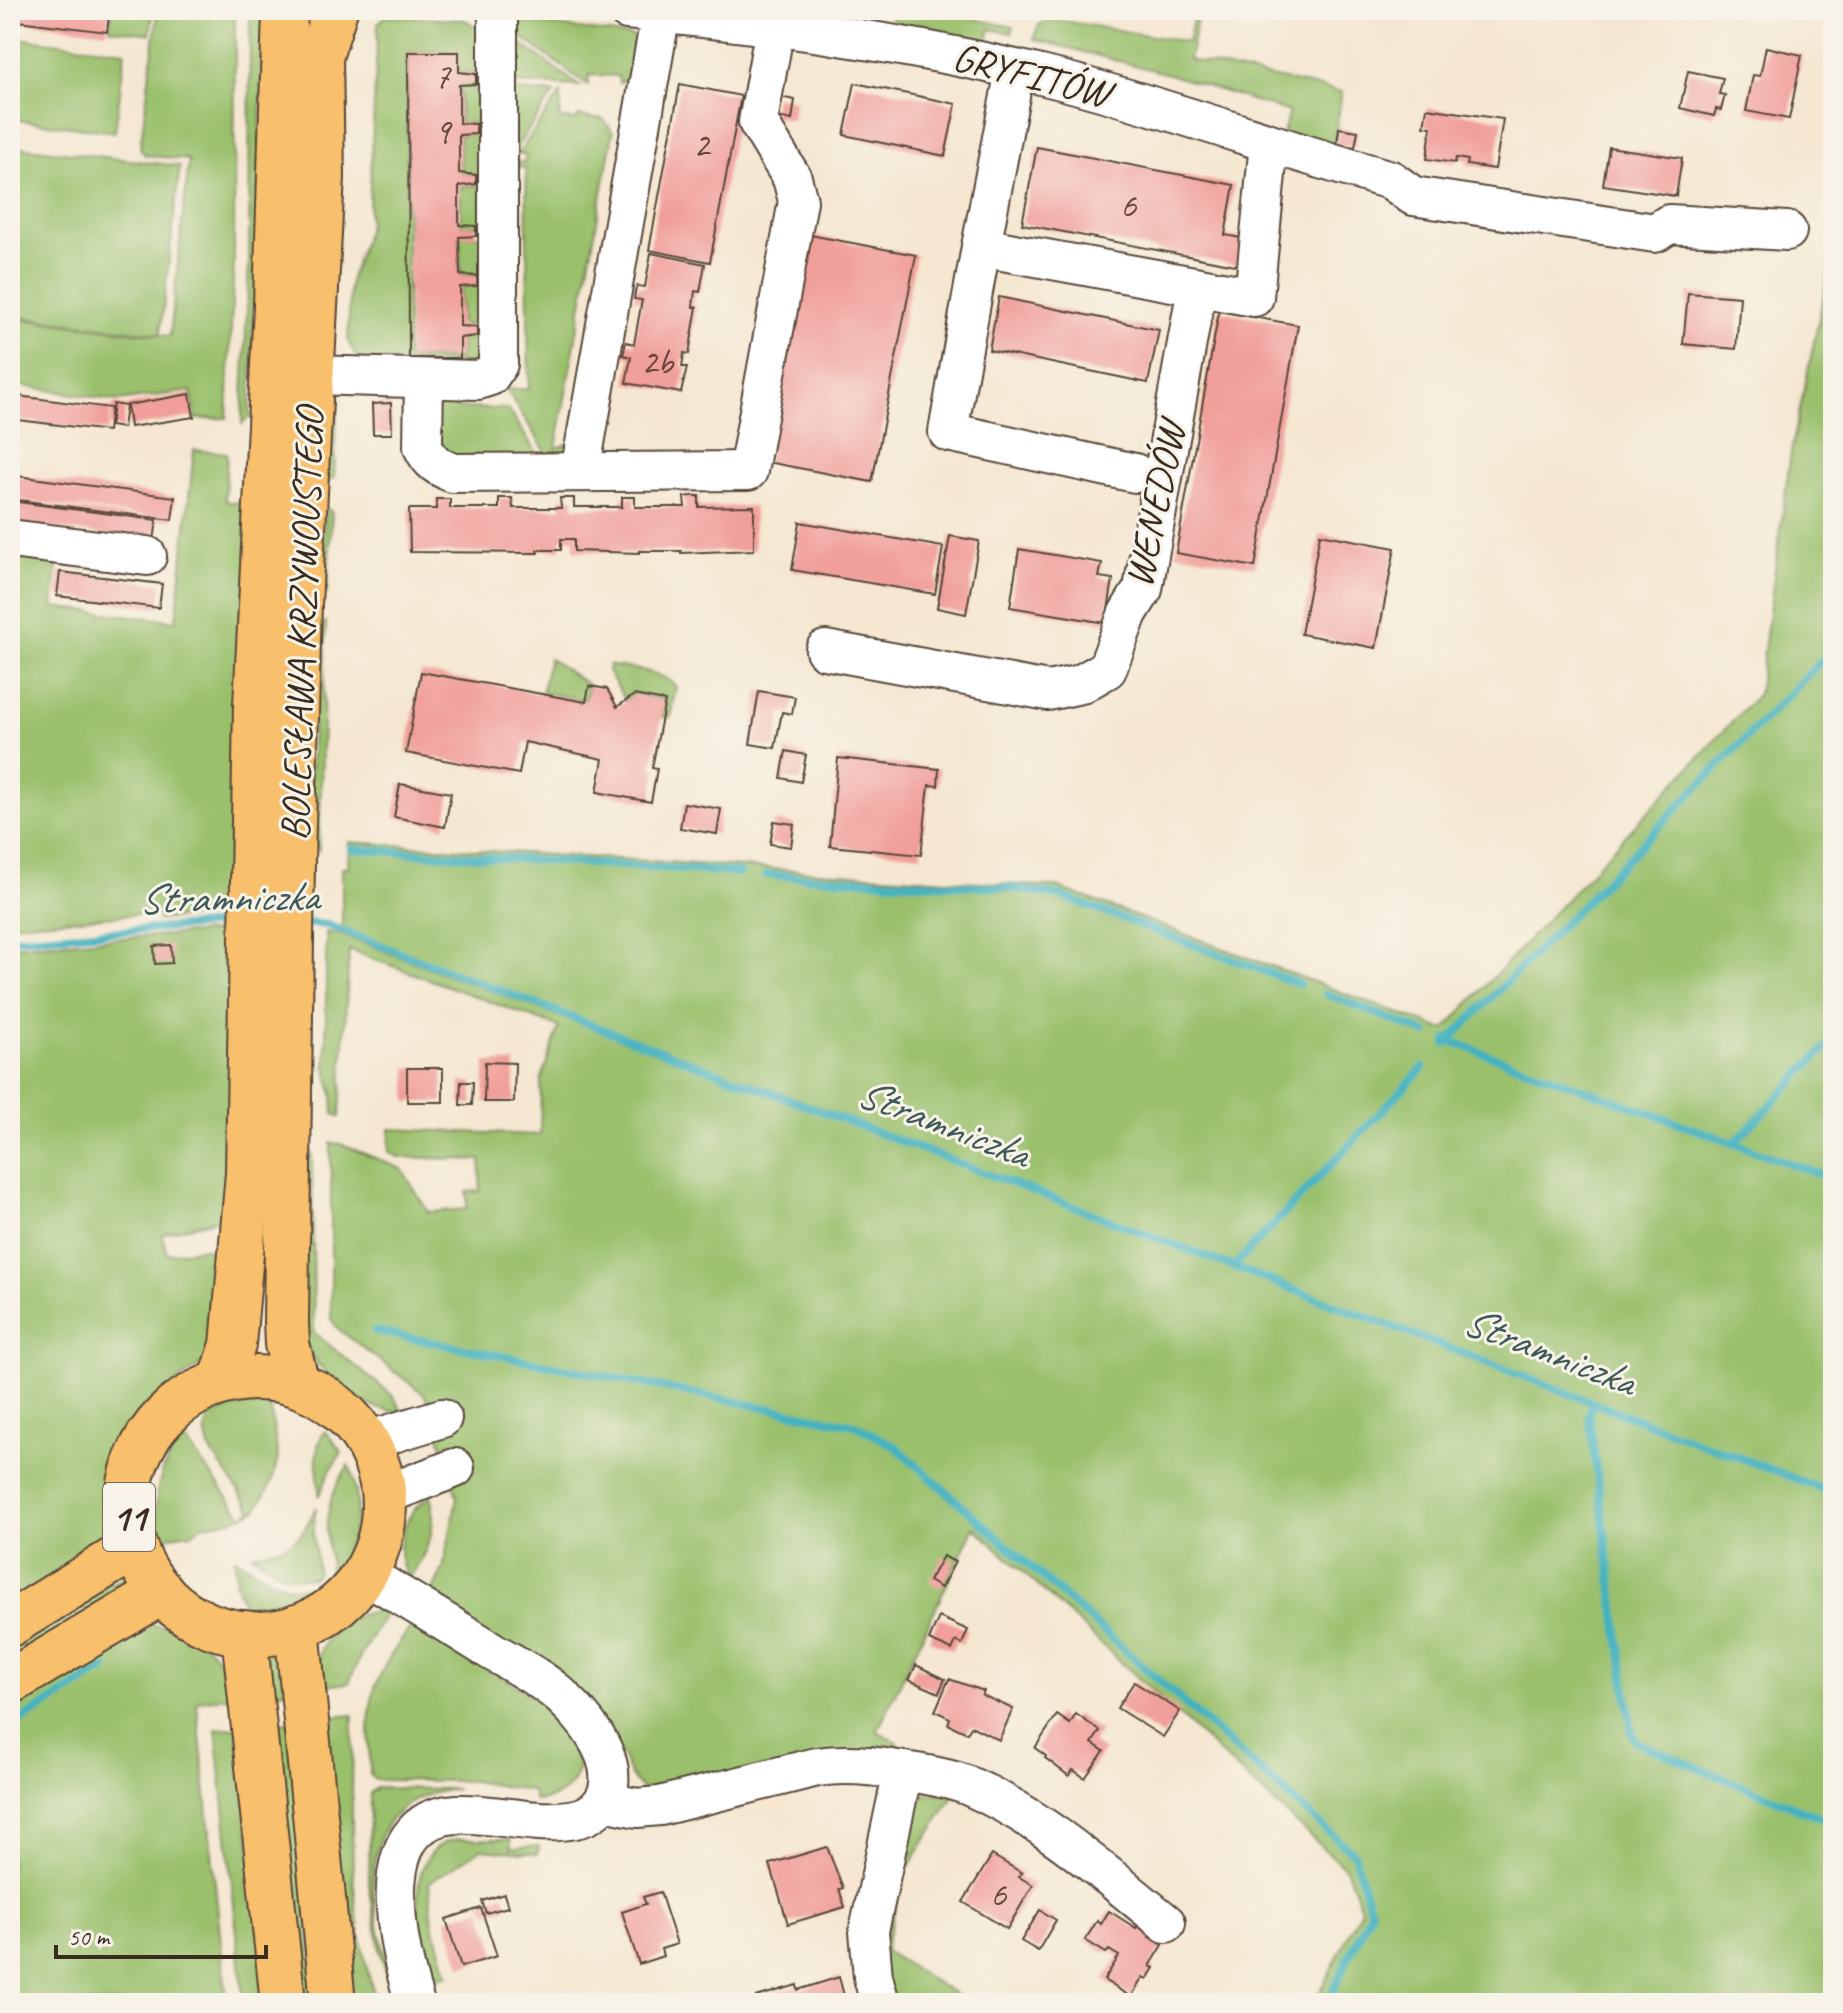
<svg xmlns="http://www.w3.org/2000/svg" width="1843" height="2013" viewBox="0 0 1843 2013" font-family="Caveat,sans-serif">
<rect width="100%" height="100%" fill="#f7f3e8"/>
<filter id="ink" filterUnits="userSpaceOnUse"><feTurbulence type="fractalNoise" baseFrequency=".0125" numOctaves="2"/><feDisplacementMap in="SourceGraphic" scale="16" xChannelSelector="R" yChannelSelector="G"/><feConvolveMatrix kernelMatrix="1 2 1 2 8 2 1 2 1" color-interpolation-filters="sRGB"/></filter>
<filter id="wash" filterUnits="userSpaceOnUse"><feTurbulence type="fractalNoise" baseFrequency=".006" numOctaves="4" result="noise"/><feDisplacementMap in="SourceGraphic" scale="32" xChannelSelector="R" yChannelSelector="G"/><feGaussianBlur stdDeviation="1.8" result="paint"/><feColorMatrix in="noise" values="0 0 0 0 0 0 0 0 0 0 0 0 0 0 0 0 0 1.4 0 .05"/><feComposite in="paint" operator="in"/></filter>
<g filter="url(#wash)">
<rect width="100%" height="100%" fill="#f5e7d1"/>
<g fill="#9ac06c" stroke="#6a7545" stroke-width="2">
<polygon points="112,10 153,10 150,34 110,29"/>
<polygon points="158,10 235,10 234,260 227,418 196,419 191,391 118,401 10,384 10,318 170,336 189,160 145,155 140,149"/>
<polygon points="250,10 264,10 250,417 242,424 249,261"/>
<polygon points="886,10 932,10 1013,27 1012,33 990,29 985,49 900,29"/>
<polygon points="1195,10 1199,10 1189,60 1342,92 1333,150 1283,133 1289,112 1165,73 1034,39 1039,25 1052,19 1188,42"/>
<polygon points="386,16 465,20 480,29 483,59 476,72 459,72 459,51 407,52 407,358 460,359 461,338 484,336 484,355 478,363 359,362 348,341 350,281 368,228 378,23"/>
<polygon points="521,21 638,37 635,74 619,83 618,76 589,75 588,85 511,30"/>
<polygon points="507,34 580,86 506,83"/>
<polygon points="10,37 125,51 115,132 10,119"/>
<polygon points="462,83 483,84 483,124 460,123 460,85"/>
<polygon points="506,91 554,93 506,162"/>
<polygon points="561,93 560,119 577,120 578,116 603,119 613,132 556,448 578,440 554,465 506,389 529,389 526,168 510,167 513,161 524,163 526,155 518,154"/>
<polygon points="483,134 483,175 463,174 461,173 460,135"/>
<polygon points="10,146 180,166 160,334 10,316"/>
<polygon points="483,185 483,226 463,226 461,224 461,186"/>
<polygon points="463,236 483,236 483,276 461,274 460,237"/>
<path d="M1833,251v1752h-514l-3,-3 45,-91 -14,-39 -373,-343 -97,205 20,10 -1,10 -248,41c-16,-10 -20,-22 -26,-39l-192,-157 13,-28 14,-72 -27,-92 -6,-11 -86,-65 -7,-10v-176l10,1 61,25 26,43 39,-3v-17l13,-1 1,-31 -83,-3 -9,-5 1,-23 150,6 1,-55 18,-53 -210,-77 -9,167 -6,-3 -1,-18 -7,-29v-135l16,3 507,189 3,-4 -510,-192v-61h6l1,-25 708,45 387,143 314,-336 33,-242z"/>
<polygon points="464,286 483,286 484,327 461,324 461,288"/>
<polygon points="338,388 334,478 323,483 326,401"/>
<polygon points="446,388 458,408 508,409 539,457 437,457 432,394"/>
<polygon points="194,450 227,453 225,499 229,502 250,504 237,879 225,879 225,914 158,920 158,913 10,924 10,550 58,555 53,607 176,621"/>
<polygon points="326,508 332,512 327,593 319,584"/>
<polygon points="326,622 319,851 308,838 317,629"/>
<polygon points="549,658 588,685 585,700 542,692"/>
<path d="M609,665c20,4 54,5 67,22l-6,31 -7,-1 3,-17 -33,-7 -8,7 -17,-29z"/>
<polygon points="224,931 224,968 236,968 234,1132 222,1218 162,1234 167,1254 205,1248 221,1259 220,1328 207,1360 155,1398 130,1430 114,1469 109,1518 102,1538 97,1546 10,1606 10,946"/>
<path d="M312,1153l2,180 78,62 11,17c-41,1 -81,-35 -99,-70l3,-181z"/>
<path d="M251,1405l19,1 8,51 -6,25 -16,28 -22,10 -32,5 -9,8 -32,4c-11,-36 -2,-72 22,-100l59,79 10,-6 -43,-62 -4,-17 4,-14 25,-10z"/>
<path d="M325,1431l17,21 -11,17 -12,27c1,-24 -9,-44 6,-65z"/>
<path d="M349,1465c16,42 7,80 -22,113 6,-14 1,-24 0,-39 -2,-27 6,-52 22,-74z"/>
<path d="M430,1495c9,32 -3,58 -21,84 -19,-30 -6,-64 21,-84z"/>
<path d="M316,1507l-3,26 5,39 -5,5c-24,4 -44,-9 -61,-24 36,-3 50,-13 64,-46z"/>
<path d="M235,1558c27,15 53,39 85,26 -23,16 -47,23 -76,21l-8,-20z"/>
<polygon points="127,1574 135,1587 10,1664 10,1640"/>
<path d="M388,1610l-27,44 -12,29 -33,4c1,-10 1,-21 3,-31 8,-30 41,-46 69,-46z"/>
<path d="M416,1619c29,19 58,39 87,58 24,16 49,30 66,54 10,13 14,31 6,46 -7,16 -23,23 -40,24l-3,-10 -60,-10 -97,-1 -5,-5c0,-28 -4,-60 5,-87 8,-25 26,-47 41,-69z"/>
<path d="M143,1625c48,-2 81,27 92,71l-36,5 -2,4 30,298h-217v-304z"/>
<polygon points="278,1652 286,1691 266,1693 265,1653"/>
<path d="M353,1715c0,102 -9,190 24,288h-27l-31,-285z"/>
<polygon points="289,1722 316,2003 300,2003 270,1724"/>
<polygon points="238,1728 266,2003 244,2003 216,1729"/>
<path d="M376,1788l81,1c-121,12 -82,137 -58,214h-4l-15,-52 -11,-67 1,-91z"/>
<polygon points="956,1792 902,1877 885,1951 969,2003 891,2003 879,1950 914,1803 927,1794"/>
<path d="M458,1839h53v9l28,-2 -2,8 -56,-5 -52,34 4,41 15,51 -21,6c-9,-39 -27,-135 31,-142z"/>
</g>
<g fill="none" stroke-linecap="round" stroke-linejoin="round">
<g stroke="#44b2bf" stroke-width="8">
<polyline points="352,849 740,873"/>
<polyline points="766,875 1010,888 1061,896 1299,984"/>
<polyline points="305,923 327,925 1833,1493"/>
<polyline points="10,939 240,923"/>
<polyline points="1326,994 1426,1033"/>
<polyline points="1447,1040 1833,1179"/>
<polyline points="1446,1044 1833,649"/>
<polyline points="1733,1144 1833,1040"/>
<polyline points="1234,1266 1423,1068"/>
<polyline points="375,1331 855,1425 895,1446 1354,1854 1371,1911 1327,2003"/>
<polyline points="1592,1402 1589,1415 1632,1733 1636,1742 1833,1823"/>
<polyline points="10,1727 106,1668"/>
</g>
</g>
<g id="blocks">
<g fill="#f19f9b">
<polygon points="10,10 110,10 107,32 10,20"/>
<polygon points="1766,47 1802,55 1789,119 1746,111 1753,75 1760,76"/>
<polygon points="408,52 459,52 459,72 476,74 476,84 459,85 459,123 476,124 476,134 459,135 459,173 476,175 476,184 459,186 459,225 476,226 476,236 459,237 460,275 477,276 477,286 460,287 460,326 477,327 477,336 460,338 460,358 409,358"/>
<polygon points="1688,71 1723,78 1719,94 1725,95 1721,110 1716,109 1714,116 1680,108"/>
<polygon points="855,83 956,104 945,156 844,135"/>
<polygon points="680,84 741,96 710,262 649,250"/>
<polygon points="775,96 795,100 792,120 772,116"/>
<polygon points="1427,108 1503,119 1495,169 1467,165 1468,160 1456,158 1455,163 1427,159 1431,127 1424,126"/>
<polygon points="1339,128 1358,131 1355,147 1337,144"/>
<polygon points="1037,147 1234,185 1225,235 1246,239 1240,266 1022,224"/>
<polygon points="1609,147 1682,158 1676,196 1603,185"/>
<polygon points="810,235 916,255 872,482 767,462"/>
<polygon points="651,253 705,264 700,292 695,291 693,307 697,307 689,354 684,353 682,367 687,367 681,393 626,383 631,357 623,355 626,342 634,344 642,300 634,299 635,292 637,286 645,287"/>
<polygon points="1688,293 1740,297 1736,349 1683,344"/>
<polygon points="999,297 1159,330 1148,383 989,350"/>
<polygon points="1219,311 1298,325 1255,567 1176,553"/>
<polygon points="190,394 194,417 130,427 127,405"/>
<polygon points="10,395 111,408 108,431 10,419"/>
<polygon points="391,403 392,434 373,434 372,404"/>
<polygon points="113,404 126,406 123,428 110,426"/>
<polygon points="10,475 175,497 172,520 10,499"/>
<polygon points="692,496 699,496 699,507 754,506 754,550 681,553 681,551 640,551 640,553 574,551 574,539 561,539 561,550 537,550 538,553 410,552 409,509 436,509 436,499 450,499 450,508 499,508 499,498 512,498 513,508 561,508 560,498 574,498 574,507 622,507 622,497 635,497 635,507 685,507 684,497"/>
<polygon points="10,501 157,520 154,541 10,523"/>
<polygon points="800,522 943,547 935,594 792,570"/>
<polygon points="1320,534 1395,548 1376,648 1301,634"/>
<polygon points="950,536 979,541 966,614 937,608"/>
<polygon points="1019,549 1102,563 1099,577 1113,579 1106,623 1010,607"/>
<polygon points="60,572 162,584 159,608 57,596"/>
<polygon points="421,672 586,702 589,686 607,689 617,707 634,695 665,701 652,768 657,769 651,802 597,792 603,759 525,742 519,774 406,753"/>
<polygon points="759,691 795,697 792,714 782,712 775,748 750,744"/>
<polygon points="786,751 806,755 801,782 781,778"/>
<polygon points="838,758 939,769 938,786 929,785 921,855 830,846"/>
<polygon points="400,784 451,793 445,827 394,817"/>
<polygon points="684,803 721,809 717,834 680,828"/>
<polygon points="774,821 794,824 791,847 770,844"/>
<polygon points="171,945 172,963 155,964 154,946"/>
<polygon points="485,1062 515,1063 514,1102 484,1102"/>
<rect x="407" y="1068" width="36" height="34"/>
<polygon points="461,1082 473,1082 472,1105 460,1105"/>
<polygon points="943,1556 955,1562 941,1588 929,1581"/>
<polygon points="939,1617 968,1630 962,1644 956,1641 952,1650 929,1640"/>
<polygon points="916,1665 945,1679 939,1693 909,1680"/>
<polygon points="949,1679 984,1691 982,1695 1013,1709 999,1740 971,1726 967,1733 948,1724 950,1718 935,1711"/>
<polygon points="1134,1682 1180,1711 1163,1737 1117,1708"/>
<polygon points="1076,1714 1100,1731 1092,1743 1104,1751 1085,1778 1073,1770 1069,1776 1045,1758 1046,1756 1035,1748 1057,1715 1070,1724"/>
<polygon points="827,1847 843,1888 839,1889 845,1907 788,1924 770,1864"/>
<polygon points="992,1855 1022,1873 1019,1877 1033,1885 1007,1929 963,1902"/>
<polygon points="660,1892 677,1944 661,1949 663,1956 639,1964 622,1912 646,1904 643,1897"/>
<polygon points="504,1894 508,1907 486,1913 482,1901"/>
<polygon points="481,1908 497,1956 461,1967 446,1919"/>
<polygon points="1040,1910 1056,1920 1038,1951 1021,1941"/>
<polygon points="1109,1911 1136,1928 1139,1923 1152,1932 1149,1937 1163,1945 1150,1966 1154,1968 1147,1979 1143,1977 1131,1997 1104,1980 1119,1956 1109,1950 1106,1953 1085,1940 1097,1921 1101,1924"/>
<polygon points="839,1977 846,2003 757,2003 756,1997 797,1985 798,1990"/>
</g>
</g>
</g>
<g filter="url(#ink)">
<use href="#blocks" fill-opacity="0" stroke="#574639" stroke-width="2"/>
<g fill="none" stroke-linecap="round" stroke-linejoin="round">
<defs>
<g id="minor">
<path d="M627,10c143,14 286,33 426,68 114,29 225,70 338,102l22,16 242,37 14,-9 118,7"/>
<polyline points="1015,70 981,247 1254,297 1269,143"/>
<polyline points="981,247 948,432 1135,473"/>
<polyline points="312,375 478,380 490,376 498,364 498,10"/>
<path d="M424,379l-1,68c7,15 15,20 30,26l295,-2 50,-270 -6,-23 -34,-56 17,-95"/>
<polyline points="580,472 661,13"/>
<polyline points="10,539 147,556"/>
<polyline points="825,650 1048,691 1081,684 1107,669 1128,613 1143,589 1197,287"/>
<polyline points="367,1441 442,1418"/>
<polyline points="384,1495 455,1468"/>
<path d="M365,1574c42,25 83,50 125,76 23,14 50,27 71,46 22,20 52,56 48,88 -2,17 -14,30 -30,34 -40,10 -82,-6 -122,-4 -90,4 -59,135 -42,189"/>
<path d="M604,1801l33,7 23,-2 157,-39c27,-4 53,-2 80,3 24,4 49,7 72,16 74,32 135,87 197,137"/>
<polyline points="880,2003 873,1977 869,1931 903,1771"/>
</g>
<g id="major">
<circle cx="256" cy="1506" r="128"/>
<polyline points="221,1382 233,1345 248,1173 256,706 276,305 285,10"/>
<polyline points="297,1384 287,1344 286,1322 292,862 299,604 322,177 320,57 335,10"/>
<polyline points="10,1624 135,1547"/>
<polyline points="297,1627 333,2003"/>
<polyline points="244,1633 283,2003"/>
<polyline points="10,1682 162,1592"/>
</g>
</defs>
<use href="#minor" stroke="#574639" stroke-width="42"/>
<use href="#major" stroke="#574639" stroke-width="48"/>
<use href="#minor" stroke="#fff" stroke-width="38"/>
<use href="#major" stroke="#f8bf6c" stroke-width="44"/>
</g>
</g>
<g text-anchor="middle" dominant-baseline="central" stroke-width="6" stroke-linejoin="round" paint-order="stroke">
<g font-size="36" fill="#68473d">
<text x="442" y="76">7</text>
<text x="442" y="131">9</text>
<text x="701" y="145">2</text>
<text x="1128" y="205">6</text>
<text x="657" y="362">2b</text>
<text x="998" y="1894">6</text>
</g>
<rect fill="#f7f3e8" stroke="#73665b" stroke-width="2" x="103" y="1483" width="52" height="68" rx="6"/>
<g font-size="38" font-weight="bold" fill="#3b2a1e">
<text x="129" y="1517">11</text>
</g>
<g font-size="40" fill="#3b2a1e" stroke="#f7f3e8">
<text transform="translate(1031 75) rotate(14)">GRYFITÓW</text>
<text transform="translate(1155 505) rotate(-78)">WENEDÓW</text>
<text transform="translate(302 624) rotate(-88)">BOLESŁAWA KRZYWOUSTEGO</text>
</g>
<g font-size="42" font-style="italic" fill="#3e5a56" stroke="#f7f3e8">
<text transform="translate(228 898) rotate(-1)">Stramniczka</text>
<text transform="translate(943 1123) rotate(21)">Stramniczka</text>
<text transform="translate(1549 1351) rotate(21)">Stramniczka</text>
</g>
</g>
<rect width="1843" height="2013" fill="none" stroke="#f7f3e8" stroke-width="40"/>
<path d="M56 1945v12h210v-12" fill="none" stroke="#3b2a1e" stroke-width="4"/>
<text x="68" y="1945" font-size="24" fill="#3b2a1e" stroke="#f7f3e8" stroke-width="6" paint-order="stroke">50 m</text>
</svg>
